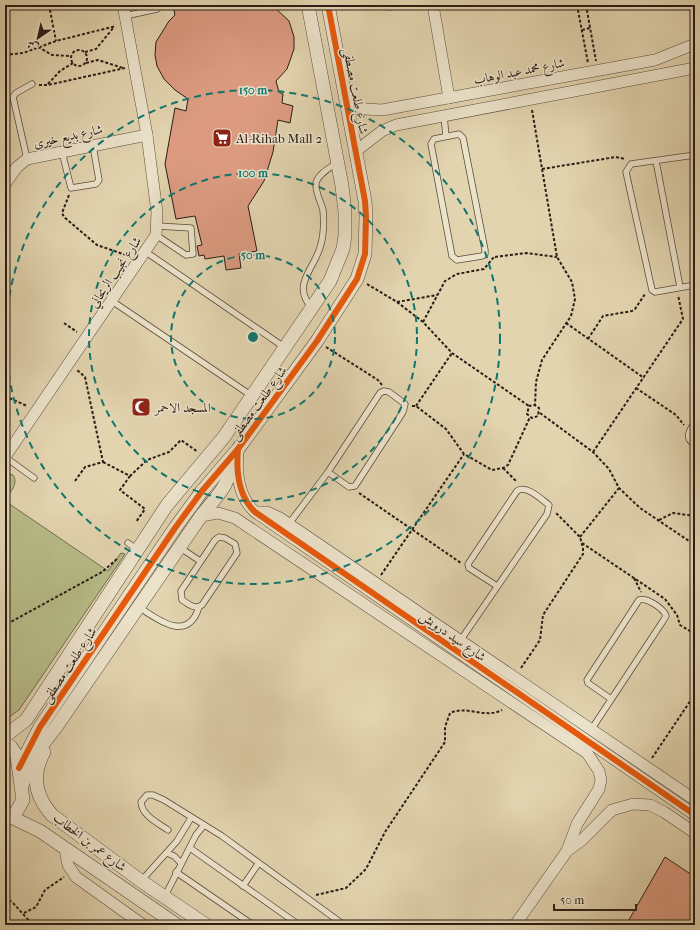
<svg xmlns="http://www.w3.org/2000/svg" width="700" height="930" viewBox="0 0 700 930" font-family="'IM FELL French Canon',Amiri,serif">
<rect width="100%" height="100%" fill="#e2d4af"/>
<filter id="stains"><feTurbulence type="fractalNoise" baseFrequency=".005" numOctaves="4"/><feColorMatrix values="0 0 0 0 .2 0 0 0 0 .09 0 0 0 0 .02 0 0 0 .5 -.17"/></filter>
<radialGradient id="worn" r=".72"><stop offset=".6" stop-color="#630" stop-opacity="0"/><stop offset="1" stop-color="#630" stop-opacity=".3"/></radialGradient>
<g fill="#b7bc88" stroke="#716c4f">
<path d="M8,474l5,1c6,9 -3,17 -8,25v-24z"/>
<polygon points="5,501 108,571 121,553 125,554 19,710 5,720"/>
</g>
<g fill="#dc9b81" stroke="#2b1c16">
<polygon points="173,5 272,5 289,21 294,37 294,49 287,69 276,81 279,92 283,94 282,103 293,106 290,123 278,120 273,152 264,181 248,206 257,251 239,254 241,268 226,270 224,256 205,259 204,255 199,256 197,246 202,245 195,216 176,219 165,164 175,108 186,111 188,99 175,90 164,79 157,66 155,55 156,42 169,21 175,15"/>
<polygon points="387,5 395,5 396,9 388,10"/>
<polygon points="665,857 695,877 695,925 626,925"/>
</g>
<g fill="none" stroke-linecap="round" stroke-linejoin="round">
<defs>
<g id="service">
<polyline points="125,16 157,9 161,5"/>
<polyline points="444,116 446,136"/>
<polygon points="459,134 463,138 485,250 485,254 482,256 457,260 452,256 431,144 434,139"/>
<polyline points="62,152 71,188 96,184 99,180 93,146"/>
<polyline points="695,155 631,164 626,172 652,290 655,292 695,285"/>
<polyline points="27,159 13,97 16,93 32,84"/>
<polyline points="656,161 680,287"/>
<polyline points="156,235 186,255 193,254 191,228 157,226"/>
<polyline points="146,252 284,347"/>
<polyline points="112,301 252,396"/>
<path d="M312,308c-22,-24 4,-40 9,-64 3,-11 3,-23 2,-34 -2,-8 -8,-18 -7,-27 2,-9 15,-16 22,-21"/>
<path d="M695,422c-6,9 -11,16 0,23"/>
<polyline points="5,457 34,478"/>
<polyline points="288,525 328,472 380,393 384,391 389,392 405,404 403,412 355,486 349,487 328,472"/>
<path d="M219,537l6,1 10,6 2,9 -35,52c-8,5 -13,-1 -20,-5l-1,-9 34,-51z"/>
<polyline points="128,543 138,550"/>
<polyline points="179,547 200,561"/>
<path d="M139,607c19,13 49,36 60,0"/>
<path d="M460,641l87,-127 2,-9c-8,-6 -23,-21 -32,-14l-49,73 1,4 28,18"/>
<path d="M591,730l72,-109 3,-5c-2,-7 -19,-19 -27,-16l-52,80 1,3 23,16"/>
<path d="M168,830c-10,-7 -26,-14 -27,-28l6,-7h6l11,5 58,36 122,89"/>
<polyline points="190,848 299,925"/>
<polyline points="167,853 174,856 181,863"/>
<polyline points="176,872 253,925"/>
<polyline points="141,881 177,841 191,818"/>
<polyline points="243,886 258,864"/>
<polyline points="165,896 196,835 204,825"/>
</g>
<g id="minor">
<polyline points="433,5 449,98"/>
<polyline points="347,102 365,109 382,110 655,60 695,44"/>
<polyline points="356,151 382,131 396,125 695,68"/>
<polyline points="5,184 17,167 27,159 147,135"/>
<path d="M238,452c-2,21 1,45 17,60l440,303"/>
<polyline points="5,457 156,235 157,212 147,135 123,5"/>
<polyline points="256,512 267,512 280,518 695,800"/>
<polyline points="201,516 218,513 235,518 587,753 599,771 601,780 599,789 577,824 567,851"/>
<polyline points="65,849 68,865 76,877 143,925"/>
<polyline points="515,925 567,851 582,840 612,810 633,804 650,805 664,812 695,833"/>
</g>
<g id="tertiary">
<polyline points="5,736 26,720 167,505 224,437 330,281 343,249 345,236 345,212 342,186 308,5"/>
<polyline points="5,743 11,747 17,756 23,800 15,814 5,819"/>
<path d="M44,752c-13,23 -9,44 8,63l89,66 65,44"/>
<polyline points="19,768 40,727 175,528 202,491 238,449 317,341 357,279 365,254 366,216 365,201 328,5"/>
<path d="M22,785l11,-28 23,-30 145,-211c14,-18 32,-33 30,-58"/>
<polyline points="11,817 40,831 177,925"/>
</g>
</defs>
<use href="#service" stroke="#594a3c" stroke-width="7"/>
<use href="#minor" stroke="#594a3c" stroke-width="12"/>
<use href="#tertiary" stroke="#594a3c" stroke-width="14"/>
<g stroke="#2b1c16" stroke-width="2" stroke-dasharray="3 2" stroke-linecap="butt">
<polyline points="49,5 56,41"/>
<polyline points="577,5 588,63"/>
<polyline points="586,5 596,61"/>
<polyline points="582,30 590,28"/>
<polyline points="38,47 52,55 71,56"/>
<circle cx="79" cy="58" r="8"/>
<polyline points="85,52 96,49 114,27"/>
<polyline points="5,55 23,53 56,41 116,26"/>
<polyline points="86,63 98,60 123,68"/>
<polyline points="48,84 60,71 73,63"/>
<polyline points="39,85 48,85 125,68"/>
<polyline points="532,110 557,257 572,282 575,299 571,316 542,360 536,382 535,405 539,408 538,416 532,418 527,414 529,406 535,405"/>
<polyline points="542,169 616,157 625,159"/>
<polyline points="69,195 62,213 64,217 97,245 129,256"/>
<polyline points="495,257 526,253 557,257"/>
<polyline points="367,284 397,302 423,322 452,353 529,406"/>
<polyline points="397,302 437,295"/>
<polyline points="423,322 445,281 457,274 484,269 494,257"/>
<polyline points="64,323 77,332"/>
<polyline points="566,323 644,378"/>
<polyline points="588,339 603,316 632,311 635,309 645,294"/>
<polyline points="326,347 378,380 382,385"/>
<polyline points="636,388 676,415 684,425"/>
<polyline points="5,396 27,406"/>
<polyline points="412,406 416,406 446,429 464,454 492,470 503,468 508,465 530,417"/>
<polyline points="416,406 452,353"/>
<polyline points="540,413 593,452 609,469 619,488 640,508 695,545"/>
<polyline points="593,452 683,319 678,295"/>
<polyline points="103,462 130,476 147,460 169,452 181,440 198,452"/>
<polyline points="503,468 517,482"/>
<polyline points="130,476 120,490 145,509 136,522"/>
<polyline points="75,481 85,467 103,462 85,377 76,369"/>
<polyline points="359,493 461,563"/>
<polyline points="659,520 673,513 695,516"/>
<polyline points="580,537 619,488"/>
<polyline points="582,543 665,599 677,615 680,625 695,634"/>
<polyline points="381,575 464,454"/>
<polyline points="634,578 641,592"/>
<polyline points="5,621 7,629 5,632"/>
<polyline points="7,624 102,572 117,559"/>
<polyline points="521,668 540,640 543,615 583,554 583,548 580,537 555,512"/>
<polyline points="652,758 695,694"/>
<path d="M316,895l30,-7 20,-19 19,-37 60,-90v-15l5,-14c17,-8 35,6 52,-3"/>
<polyline points="5,897 13,903 33,925"/>
<polyline points="24,913 36,907 45,890 64,877"/>
</g>
<use href="#service" stroke="#ece3cb" stroke-width="5.5"/>
<use href="#minor" stroke="#ece3cb" stroke-width="11"/>
<use href="#tertiary" stroke="#ece3cb" stroke-width="13"/>
<defs>
<g id="cycleway">
<path d="M238,449c-2,22 0,47 17,63l440,303"/>
<polyline points="19,768 40,727 175,528 202,491 238,449 317,341 357,279 365,254 366,216 365,201 328,5"/>
</g>
</defs>
<use href="#cycleway" stroke="#ece3cb" stroke-width="8"/>
<use href="#cycleway" stroke="#e8590c" stroke-width="6"/>
</g>
<g fill="none" stroke="#0f766e" stroke-width="2" stroke-dasharray="7 5">
<circle cx="253" cy="337" r="82"/>
<circle cx="253" cy="337" r="164"/>
<circle cx="253" cy="337" r="247"/>
</g>
<defs>
<symbol id="supermarket-square" viewBox="-11 -11 22 22"><rect x="-9" y="-9" width="18" height="18" rx="4" fill="#8f2418" stroke="#ece3cb"/><path d="M-6-5.5h2.5l.6 2H6L4.5 2H-2.5L-4.4-4H-6ZM-1.5 3.2a1.3 1.3 0 1 0 .1 0ZM3 3.2a1.3 1.3 0 1 0 .1 0Z" fill="#fff"/></symbol>
<symbol id="mosque-square" viewBox="-11 -11 22 22"><rect x="-9" y="-9" width="18" height="18" rx="4" fill="#8f2418" stroke="#ece3cb"/><path d="M3.5-4.9A6 6 0 1 0 3.5 4.9A5 5 0 1 1 3.5-4.9Z" fill="#fff"/></symbol>
</defs>
<g fill-rule="evenodd">
<use href="#supermarket-square" x="211" y="127" width="22" height="22"/>
<use href="#mosque-square" x="130" y="396" width="22" height="22"/>
</g>
<g text-anchor="middle" dominant-baseline="central" stroke-width="3" stroke-linejoin="round" paint-order="stroke">
<g font-size="13" fill="#2b1c16" stroke="#ece3cb">
<text transform="translate(519 71) rotate(-11)">شارع محمد عبد الوهاب</text>
<text transform="translate(356 91) rotate(79)">شارع طلعت مصطفى</text>
<text transform="translate(68 136) rotate(-12)">شارع بديع خيرى</text>
<text transform="translate(115 272) rotate(-56)">شارع نجيب الريحاني</text>
<text transform="translate(258 403) rotate(-54)">شارع طلعت مصطفى</text>
<text transform="translate(453 636) rotate(35)">شارع سيد درويش</text>
<text transform="translate(69 665) rotate(-56)">شارع طلعت مصطفى</text>
<text transform="translate(90 842) rotate(37)">شارع عمر بن الخطاب</text>
</g>
<g font-size="13" fill="#2b1c16" stroke="#ece3cb" text-anchor="start">
<text x="236" y="138">Al-Rihab Mall 2</text>
<text x="155" y="407">المسجد الاحمر</text>
</g>
</g>
<circle cx="253" cy="337" r="6" fill="#0f766e" stroke="#ece3cb" stroke-width="2"/>
<g font-size="12" text-anchor="middle" font-weight="bold" fill="#0f766e" stroke="#ece3cb" stroke-width="3" stroke-linejoin="round" paint-order="stroke">
<text x="253" y="94">150 m</text>
<text x="253" y="177">100 m</text>
<text x="253" y="259">50 m</text>
</g>
<rect width="700" height="930" fill="none" stroke="#e2d4af" stroke-width="20"/>
<rect x="6" y="6" width="688" height="918" fill="none" stroke="#2b1c16" stroke-width="2"/>
<rect x="10" y="10" width="680" height="910" fill="none" stroke="#2b1c16"/>
<g transform="translate(38 38) rotate(214)" stroke="#ece3cb" stroke-width="3" paint-order="stroke">
<path d="M0-3L7 15L0 10L-7 15Z" fill="#2b1c16"/>
<text y="-6" font-size="11" font-weight="bold" text-anchor="middle" fill="#2b1c16">ش</text>
</g>
<path d="M554 904v6h82v-6" fill="none" stroke="#2b1c16" stroke-width="2"/>
<text x="560" y="904" font-size="12" fill="#2b1c16" stroke="#ece3cb" stroke-width="3" paint-order="stroke">50 m</text>
<rect width="100%" height="100%" filter="url(#stains)"/>
<rect width="100%" height="100%" fill="url(#worn)"/>
</svg>
